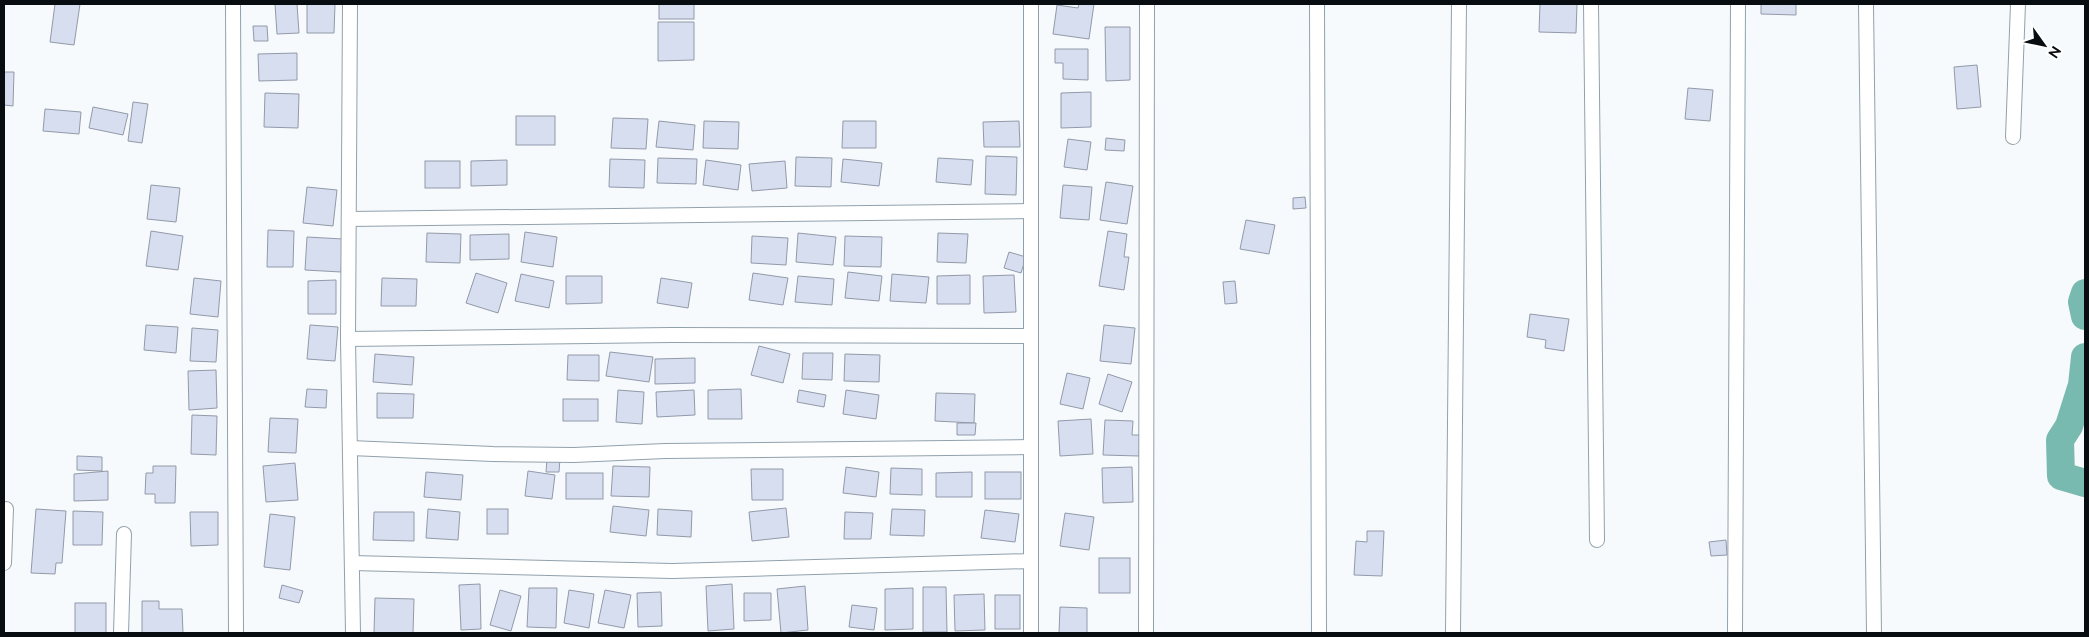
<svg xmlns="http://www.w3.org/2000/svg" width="2089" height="637" viewBox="0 0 2089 637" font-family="Raleway,sans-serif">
<rect width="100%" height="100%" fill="#f7fafc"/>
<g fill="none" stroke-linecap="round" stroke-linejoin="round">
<g stroke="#78baaf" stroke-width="28">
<polyline points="2085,293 2082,302 2085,316"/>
<polyline points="2085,357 2082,385 2069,426 2060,440 2061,476 2085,483"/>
</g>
</g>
<g fill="#d6deef" stroke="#929aaa">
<polygon points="55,4 80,4 74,45 50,42"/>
<polygon points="275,4 297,4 299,33 277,34"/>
<polygon points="307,4 335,4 334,33 307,33"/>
<rect x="659" y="4" width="35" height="15"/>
<polygon points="1079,4 1094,4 1089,39 1053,34 1057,5 1078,8"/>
<polygon points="1540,4 1577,4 1576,33 1539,32"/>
<polygon points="1761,4 1796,4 1796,15 1761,14"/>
<polygon points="658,22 694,22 694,60 658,61"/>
<polygon points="253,26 267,26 268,41 254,41"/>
<polygon points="1105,27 1130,27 1130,80 1106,81"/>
<polygon points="1055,49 1088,49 1088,80 1063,79 1063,63 1055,63"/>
<polygon points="297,53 297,80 259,81 258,54"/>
<polygon points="1977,65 1981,107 1957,109 1954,67"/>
<polygon points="4,72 14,72 13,106 4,105"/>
<polygon points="1688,88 1713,90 1710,121 1685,119"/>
<polygon points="1091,92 1091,127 1061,128 1061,93"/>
<polygon points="265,93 299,94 298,128 264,127"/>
<polygon points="133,102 148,104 142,143 128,141"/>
<polygon points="93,107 128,114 123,135 89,128"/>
<polygon points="45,109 81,112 79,134 43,131"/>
<rect x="516" y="116" width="39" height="29"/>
<polygon points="613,118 648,119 646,149 611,148"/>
<polygon points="659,121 695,125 693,150 656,147"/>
<polygon points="704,121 739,122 738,149 703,148"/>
<polygon points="843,121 876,121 876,148 842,148"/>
<polygon points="1019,121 1020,147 984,147 983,122"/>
<polygon points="1106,138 1125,140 1124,151 1105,150"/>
<polygon points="1068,139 1091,142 1087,170 1064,167"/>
<polygon points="986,156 1017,157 1016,195 985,194"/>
<polygon points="796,157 832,158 831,187 795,186"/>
<polygon points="658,158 697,159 696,184 657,183"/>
<polygon points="938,158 973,160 971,185 936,182"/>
<polygon points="610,159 645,160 644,188 609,187"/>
<polygon points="843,159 882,163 879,186 841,182"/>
<polygon points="507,160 507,185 471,186 471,161"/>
<polygon points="706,160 741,165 738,190 703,185"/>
<rect x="425" y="161" width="35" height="27"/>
<polygon points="785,161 787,188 752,191 749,164"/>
<polygon points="1106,182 1133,186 1127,224 1100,220"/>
<polygon points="151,185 180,188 176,222 147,219"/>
<polygon points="1063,185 1092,187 1089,220 1060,218"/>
<polygon points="307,187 337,190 333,226 303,223"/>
<polygon points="1305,197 1306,208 1293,209 1293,198"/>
<polygon points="1246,220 1275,225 1269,254 1240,249"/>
<polygon points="268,230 294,231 293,267 267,267"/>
<polygon points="151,231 183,236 178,270 146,266"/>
<polygon points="1108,231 1127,234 1124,257 1129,257 1124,290 1099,286"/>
<polygon points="525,232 557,237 553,267 521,262"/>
<polygon points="427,233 461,234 460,263 426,262"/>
<polygon points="798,233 836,237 833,265 796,262"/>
<polygon points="938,233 968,234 966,263 937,262"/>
<polygon points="509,234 509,259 470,260 470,235"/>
<polygon points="752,236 788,238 786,265 751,263"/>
<polygon points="845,236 882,237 881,267 844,266"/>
<polygon points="307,237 343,239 341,272 305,270"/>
<polygon points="1009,252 1026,257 1021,273 1004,268"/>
<polygon points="848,272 882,276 879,301 845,298"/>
<polygon points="476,273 507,283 498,313 466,303"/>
<polygon points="753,273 788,278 783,305 749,300"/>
<polygon points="521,274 554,281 549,308 515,301"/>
<polygon points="892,274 929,277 926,303 890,301"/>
<polygon points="970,275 970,304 937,304 937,276"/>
<polygon points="1014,275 1016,312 984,313 983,276"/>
<polygon points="566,276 602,276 602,303 566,304"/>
<polygon points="798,276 834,279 832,305 795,302"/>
<polygon points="194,278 221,281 218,317 190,314"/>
<polygon points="382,278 417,279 416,306 381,306"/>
<polygon points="661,278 692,283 688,308 657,303"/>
<polygon points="336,280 336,314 308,314 308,281"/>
<polygon points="1235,281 1237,303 1225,304 1223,282"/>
<polygon points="1530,314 1569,319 1564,351 1545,348 1546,340 1527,337"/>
<polygon points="146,325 178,327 176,353 144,350"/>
<polygon points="310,325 338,327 335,361 307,359"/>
<polygon points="1104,325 1135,328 1131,364 1100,361"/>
<polygon points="192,328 218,330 216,362 190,361"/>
<polygon points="759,346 790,354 783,383 751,375"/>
<polygon points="610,352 653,357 649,382 606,376"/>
<polygon points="803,353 833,353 832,380 802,379"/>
<polygon points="375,354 414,357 412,385 373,382"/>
<polygon points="845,354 880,355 879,382 844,381"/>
<polygon points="568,355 599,355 599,381 567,380"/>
<polygon points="695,358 695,383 655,384 655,359"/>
<polygon points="216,370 217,408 189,410 188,371"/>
<polygon points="1067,373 1090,378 1083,409 1060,404"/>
<polygon points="1108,374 1132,382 1122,412 1099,404"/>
<polygon points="307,389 327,390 326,408 305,407"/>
<polygon points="741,389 742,419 708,419 708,390"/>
<polygon points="618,390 644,392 642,424 616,422"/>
<polygon points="694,390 695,415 657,417 656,392"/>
<polygon points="799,390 826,395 824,407 797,402"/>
<polygon points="846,390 879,395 876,419 843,414"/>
<polygon points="377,393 414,394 413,418 377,418"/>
<polygon points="936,393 975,394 974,423 935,421"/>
<rect x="563" y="399" width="35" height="22"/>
<polygon points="192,415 217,416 216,455 191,454"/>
<polygon points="270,418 298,419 296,453 268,452"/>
<polygon points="1091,419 1093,454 1060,456 1058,421"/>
<polygon points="1105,420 1133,421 1132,435 1140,435 1139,456 1103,455"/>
<polygon points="957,423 976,423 975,435 957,435"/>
<polygon points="77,456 102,457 102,471 77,470"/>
<polygon points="547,459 560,459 559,472 546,472"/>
<polygon points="295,463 298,500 266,502 263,466"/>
<polygon points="153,466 176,466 175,503 155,503 155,494 145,494 146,473 153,473"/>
<polygon points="613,466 650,467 649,497 611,496"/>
<polygon points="846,467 879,472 876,497 843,493"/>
<polygon points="1132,467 1133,502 1103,503 1102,468"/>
<polygon points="891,468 922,469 922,495 890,494"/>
<polygon points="751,469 783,469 783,500 752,500"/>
<polygon points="108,471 108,500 74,501 74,474"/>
<polygon points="528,471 555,475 552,499 525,496"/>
<polygon points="426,472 463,475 461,500 424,497"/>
<polygon points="972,472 972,497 936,497 936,473"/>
<rect x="985" y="472" width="36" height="27"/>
<rect x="566" y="473" width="37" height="26"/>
<polygon points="613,506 649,510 646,536 610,532"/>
<polygon points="786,508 789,537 752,541 749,512"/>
<polygon points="36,509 66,511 62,563 56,563 55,574 31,573"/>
<polygon points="428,509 460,512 458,540 426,538"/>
<rect x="487" y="509" width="21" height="25"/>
<polygon points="658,509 692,511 691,537 657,535"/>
<polygon points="892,509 925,510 924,536 890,535"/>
<polygon points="985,510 1019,514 1015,542 981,538"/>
<polygon points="73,511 103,512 102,545 73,545"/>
<polygon points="190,512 218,512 218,545 191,546"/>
<polygon points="374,512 414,512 414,541 373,540"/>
<polygon points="845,512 873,513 871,539 844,539"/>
<polygon points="1065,513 1094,517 1089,550 1060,546"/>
<polygon points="270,514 295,517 290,570 264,567"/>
<polygon points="1367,531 1384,531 1382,576 1354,575 1356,541 1367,542"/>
<polygon points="1726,540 1727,555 1711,556 1709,542"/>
<rect x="1099" y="558" width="31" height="35"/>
<polygon points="480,584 481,629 461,630 459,585"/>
<polygon points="732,584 734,629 708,631 706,586"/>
<polygon points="282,585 303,591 299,603 279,598"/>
<polygon points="805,586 808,630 781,633 777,589"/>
<polygon points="923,587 946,587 947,632 923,632"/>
<polygon points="529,588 557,588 556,628 527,627"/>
<polygon points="913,588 913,629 885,630 885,589"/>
<polygon points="500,590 521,596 511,631 490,625"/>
<polygon points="569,590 594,594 589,628 564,623"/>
<polygon points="605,590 631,595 624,628 598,623"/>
<polygon points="661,592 662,626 638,627 637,593"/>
<polygon points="744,593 771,593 771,620 744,621"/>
<polygon points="984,594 985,630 955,631 954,595"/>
<rect x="995" y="595" width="25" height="34"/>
<polygon points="375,598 414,599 413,633 374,633"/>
<polygon points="142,601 159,601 159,609 182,609 183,633 142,633"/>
<rect x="75" y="603" width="31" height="30"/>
<polygon points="852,605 877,608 874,630 849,627"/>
<polygon points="1060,607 1087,608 1087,633 1059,633"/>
</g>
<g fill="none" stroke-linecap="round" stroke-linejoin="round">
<defs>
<g id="minor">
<polyline points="233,4 236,633"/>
<polyline points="350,4 348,339 353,633"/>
<polyline points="1031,4 1031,633"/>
<polyline points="1317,4 1319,633"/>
<polyline points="1591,4 1597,540"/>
<polyline points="1866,4 1874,633"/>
<polyline points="2013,137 2018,4"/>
<polyline points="349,219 1031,211"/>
<polyline points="348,339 671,335 1031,336"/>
<polyline points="350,448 493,454 574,455 665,451 1031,447"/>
<polyline points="4,563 6,509"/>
<polyline points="352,563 672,571 1031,561"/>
<polyline points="121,633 124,534"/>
<polyline points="1146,633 1147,4"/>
<polyline points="1453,633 1459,4"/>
<polyline points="1735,633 1738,4"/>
</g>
</defs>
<use href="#minor" stroke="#91a1ac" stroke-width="16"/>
<use href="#minor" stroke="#fff" stroke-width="14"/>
</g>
<rect width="2089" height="637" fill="none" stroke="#070d11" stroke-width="10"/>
<g transform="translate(2044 45) rotate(123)" stroke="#ffffff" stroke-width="4" paint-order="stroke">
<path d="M0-4L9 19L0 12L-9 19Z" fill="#070d11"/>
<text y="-8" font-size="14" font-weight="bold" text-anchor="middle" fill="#070d11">N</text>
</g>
</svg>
